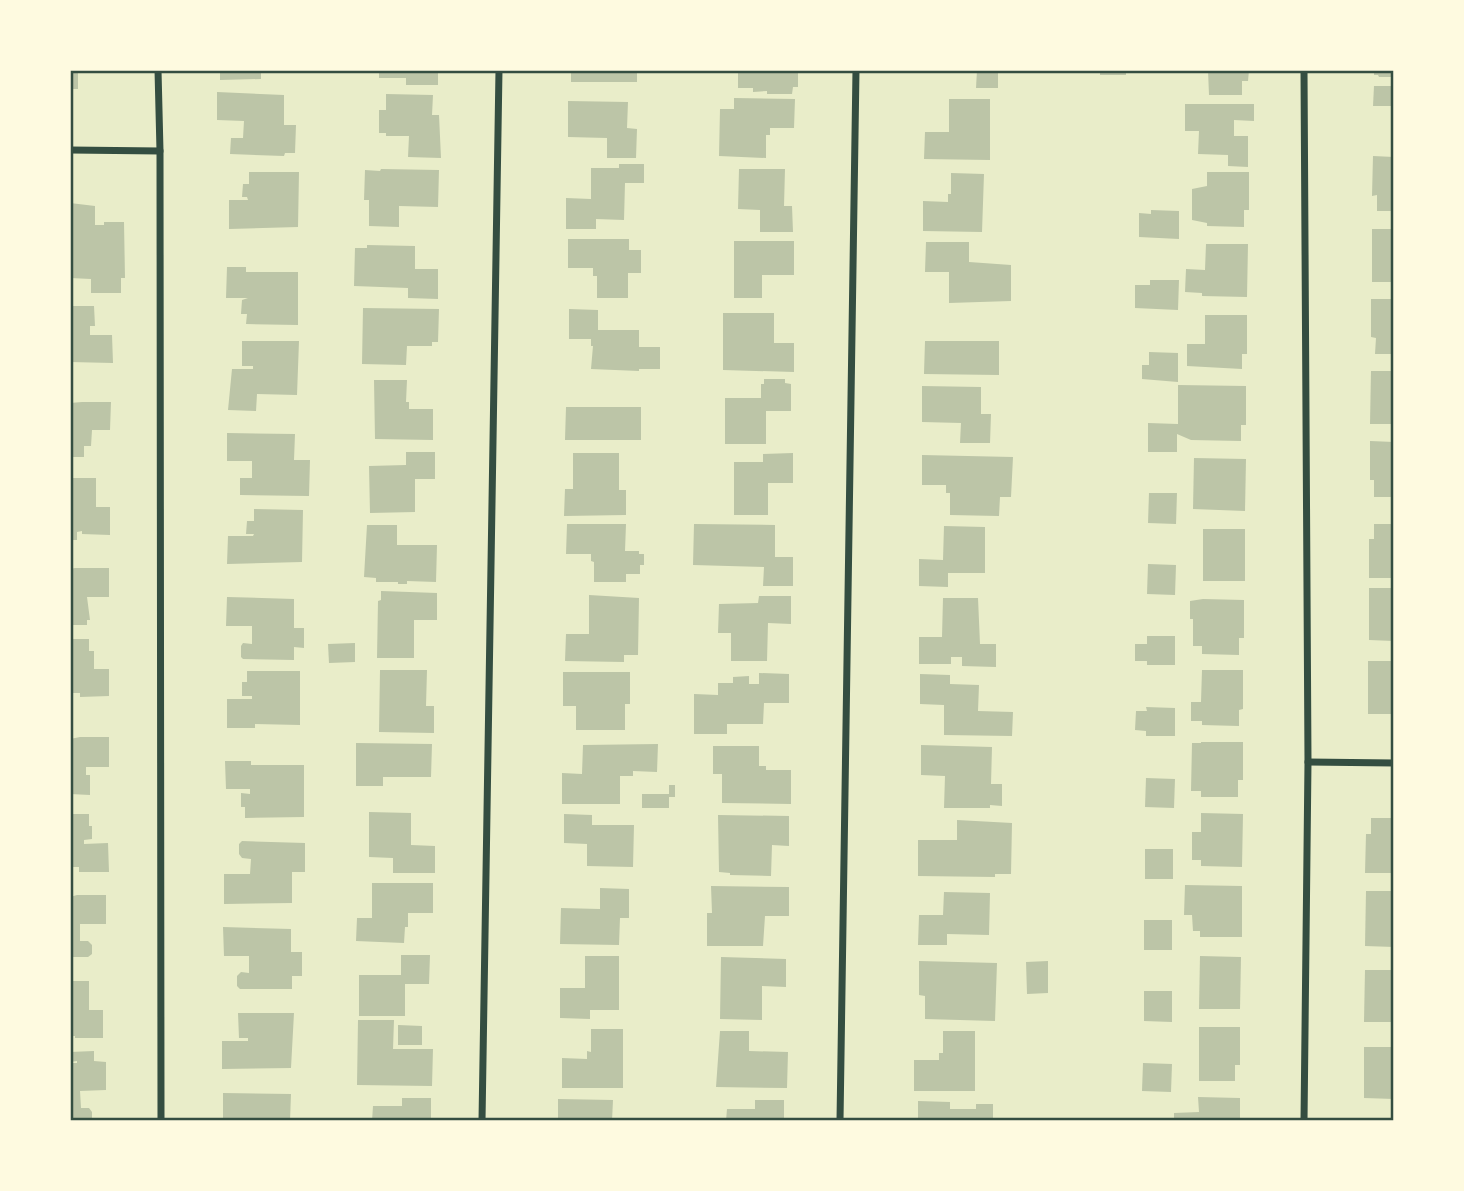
<svg xmlns="http://www.w3.org/2000/svg" width="1464" height="1191" viewBox="0 0 1464 1191" font-family="Mulish,sans-serif">
<rect width="100%" height="100%" fill="#e9edc9"/>
<g fill="#bcc5a7">
<rect x="70" y="70" width="8" height="19"/>
<polygon points="220,70 261,70 261,79 220,80"/>
<polygon points="379,70 438,70 438,85 406,85 406,78 379,78"/>
<rect x="571" y="70" width="66" height="12"/>
<polygon points="738,70 798,70 798,87 793,87 792,94 767,94 767,91 753,92 753,88 738,88"/>
<polygon points="977,70 998,70 998,88 976,88"/>
<rect x="1100" y="70" width="26" height="5"/>
<polygon points="1208,70 1249,70 1248,81 1242,81 1242,95 1209,95"/>
<polygon points="1374,70 1394,70 1394,77 1379,77 1378,75 1374,75"/>
<polygon points="1374,86 1394,86 1394,106 1373,106"/>
<polygon points="217,92 284,95 284,125 296,125 295,153 285,153 284,156 230,154 231,138 243,138 244,121 217,120"/>
<polygon points="386,94 433,95 432,115 439,115 441,158 408,157 409,136 386,136 386,133 379,133 379,110 386,110"/>
<polygon points="734,98 795,99 794,128 770,128 770,135 766,135 766,158 719,156 720,109 734,109"/>
<polygon points="949,99 990,99 990,160 924,159 925,132 949,132"/>
<polygon points="568,101 628,102 627,128 637,129 636,158 607,158 607,138 568,137"/>
<polygon points="1185,104 1254,104 1254,121 1234,120 1234,136 1248,136 1248,167 1228,166 1228,155 1198,154 1199,131 1185,131"/>
<polygon points="1373,156 1394,157 1394,211 1377,211 1377,195 1372,196"/>
<polygon points="619,164 644,164 644,183 625,183 624,220 596,219 596,229 566,229 566,198 591,199 591,168 619,168"/>
<polygon points="381,169 439,170 438,207 399,206 399,227 369,226 369,200 364,200 365,170 380,171"/>
<polygon points="739,169 785,169 784,206 792,206 793,232 760,232 760,210 738,209"/>
<polygon points="249,172 299,172 298,227 229,229 229,200 248,200 247,197 242,197 243,184 249,184"/>
<polygon points="1207,172 1249,172 1249,210 1244,210 1244,227 1207,226 1207,223 1192,220 1192,189 1207,186"/>
<polygon points="951,173 984,174 982,232 923,231 923,201 948,202 948,194 951,194"/>
<polygon points="70,203 95,206 95,225 104,225 104,222 124,222 125,278 121,278 121,293 91,293 91,279 70,278"/>
<polygon points="1151,210 1179,211 1179,239 1139,237 1139,213 1151,214"/>
<rect x="1372" y="229" width="22" height="53"/>
<polygon points="568,239 629,239 629,250 641,250 641,273 628,273 628,298 597,298 597,276 593,276 593,268 568,268"/>
<polygon points="734,241 794,241 794,275 762,275 762,298 734,298"/>
<polygon points="926,242 969,242 969,262 1011,265 1011,301 949,303 949,272 925,272"/>
<polygon points="1206,244 1248,244 1247,297 1202,296 1202,293 1185,292 1186,269 1205,270"/>
<polygon points="367,245 415,246 415,269 438,269 438,299 408,298 408,288 354,286 355,248 367,248"/>
<polygon points="227,267 246,267 246,272 298,272 298,325 246,324 247,314 241,314 242,300 248,298 226,298"/>
<polygon points="1150,280 1179,280 1178,310 1135,308 1135,285 1150,285"/>
<polygon points="1371,299 1394,299 1394,354 1375,354 1376,338 1371,337"/>
<polygon points="70,306 94,306 95,326 90,326 90,335 112,335 113,363 70,362"/>
<polygon points="363,308 439,309 438,342 432,342 432,346 407,346 406,365 362,364"/>
<polygon points="569,309 598,310 598,330 639,330 639,347 660,347 660,369 639,369 639,371 591,369 593,346 591,346 591,339 569,339"/>
<polygon points="723,313 774,313 774,343 794,343 794,372 723,370"/>
<polygon points="1205,315 1247,315 1247,354 1242,354 1242,369 1187,366 1187,344 1205,344"/>
<polygon points="242,341 299,341 297,395 257,394 256,411 228,410 232,369 253,369 253,366 242,366"/>
<polygon points="925,341 999,341 999,375 924,374"/>
<polygon points="1149,352 1178,353 1178,382 1142,379 1142,365 1149,365"/>
<polygon points="1371,371 1394,371 1394,424 1370,424"/>
<polygon points="764,379 785,379 785,383 791,384 791,411 766,411 766,444 725,444 725,398 761,398 761,384 764,384"/>
<polygon points="374,380 407,380 406,402 409,402 409,409 433,409 433,440 375,439"/>
<polygon points="1178,385 1246,386 1246,425 1241,425 1241,441 1191,440 1177,434 1177,452 1148,452 1148,423 1178,424"/>
<polygon points="922,386 981,387 981,414 991,414 990,443 960,443 961,423 922,422"/>
<polygon points="82,402 111,402 110,430 92,430 91,446 84,446 84,457 70,457 70,403"/>
<polygon points="566,407 641,407 641,440 565,440"/>
<polygon points="227,433 295,434 294,460 310,460 309,496 240,495 240,478 252,478 252,461 227,461"/>
<polygon points="1370,441 1394,442 1394,497 1374,497 1374,480 1370,480"/>
<polygon points="406,452 435,452 435,479 415,479 415,512 370,513 369,466 406,465"/>
<polygon points="573,453 619,453 619,490 626,490 626,515 564,516 565,489 573,489"/>
<polygon points="793,453 793,483 768,483 768,515 734,515 734,462 763,462 763,454"/>
<polygon points="922,455 1013,457 1011,497 1000,497 999,516 950,515 950,493 946,493 946,485 922,485"/>
<polygon points="1194,458 1246,459 1245,511 1193,509"/>
<polygon points="70,478 96,478 96,507 110,507 110,535 82,534 82,531 77,532 77,540 70,540"/>
<polygon points="1149,493 1177,493 1176,524 1148,523"/>
<polygon points="254,509 303,510 302,562 227,564 228,536 253,536 254,534 246,534 247,521 254,521"/>
<polygon points="567,524 626,524 625,551 639,551 639,554 644,554 644,565 640,565 640,574 626,574 626,582 594,582 594,562 591,561 591,554 566,554"/>
<polygon points="694,524 775,525 775,557 793,557 793,586 763,586 764,567 693,565"/>
<polygon points="1374,524 1394,524 1394,578 1369,578 1369,539 1374,539"/>
<polygon points="367,525 397,525 397,545 437,545 436,582 407,581 407,584 398,584 398,582 376,582 376,578 364,577"/>
<polygon points="944,526 985,527 985,573 948,573 948,587 919,586 919,559 943,560"/>
<rect x="1203" y="529" width="42" height="52"/>
<polygon points="1148,564 1176,565 1175,595 1147,594"/>
<polygon points="75,568 109,568 109,597 87,597 90,620 87,620 87,625 70,625 70,569"/>
<polygon points="1369,588 1394,588 1394,641 1369,640"/>
<polygon points="381,591 437,593 437,620 414,620 414,658 377,658 378,601 381,600"/>
<polygon points="589,595 639,598 638,655 624,655 624,662 565,661 566,634 589,634"/>
<polygon points="759,596 791,596 791,624 768,623 767,661 731,661 731,633 718,633 719,604 758,603"/>
<polygon points="227,597 294,599 294,628 304,628 304,648 294,647 294,660 243,659 241,657 241,646 243,643 252,644 252,626 226,626"/>
<polygon points="943,598 978,598 980,644 996,644 996,667 962,666 962,657 951,657 951,664 919,664 919,637 942,637"/>
<polygon points="1203,599 1244,600 1244,638 1239,638 1239,655 1202,654 1202,646 1193,646 1193,619 1190,619 1190,601"/>
<polygon points="1147,636 1175,636 1175,665 1147,665 1147,661 1135,661 1135,644 1147,644"/>
<polygon points="70,639 89,639 89,651 94,651 94,669 109,669 109,696 80,697 80,693 70,693"/>
<polygon points="355,643 355,662 329,663 328,644"/>
<rect x="1368" y="661" width="26" height="53"/>
<polygon points="380,670 427,670 426,706 434,706 434,733 379,732"/>
<polygon points="1202,670 1243,670 1243,709 1239,710 1239,726 1202,725 1202,721 1191,721 1191,702 1201,702"/>
<polygon points="247,671 300,671 300,725 255,724 255,728 227,728 227,699 252,699 252,696 242,696 242,682 247,682"/>
<polygon points="563,672 630,672 630,704 625,704 625,730 576,730 576,706 563,706"/>
<polygon points="759,673 789,674 789,703 764,703 763,724 727,724 727,734 694,734 694,694 718,695 718,683 733,683 733,677 749,676 749,684 759,684"/>
<polygon points="920,674 950,675 950,684 979,685 978,711 1013,712 1012,736 944,735 944,705 920,704"/>
<polygon points="1146,707 1175,708 1175,736 1146,736 1146,731 1135,730 1136,711 1147,711"/>
<polygon points="80,737 109,737 109,767 86,767 86,775 90,775 90,795 70,794 70,739"/>
<polygon points="1201,742 1243,742 1243,780 1238,780 1238,797 1201,797 1201,791 1191,791 1192,743 1201,743"/>
<polygon points="356,743 432,744 431,777 383,777 383,786 356,786"/>
<polygon points="658,744 657,772 633,771 633,776 620,776 620,804 562,804 562,773 582,774 583,745"/>
<polygon points="921,745 992,747 991,784 1002,784 1002,806 990,805 990,808 944,808 945,776 921,775"/>
<polygon points="713,746 759,746 759,766 766,766 766,770 791,770 791,804 722,803 722,774 713,774"/>
<polygon points="225,761 251,761 251,765 304,765 304,817 245,818 245,807 241,807 241,793 250,794 250,789 226,789"/>
<polygon points="1146,778 1175,779 1174,808 1145,807"/>
<polygon points="669,785 675,785 675,797 669,797 669,808 642,808 642,794 669,794"/>
<polygon points="369,812 411,813 411,845 435,846 435,873 393,873 393,858 369,857"/>
<polygon points="1201,813 1243,814 1242,867 1201,866 1201,860 1192,860 1192,832 1201,832"/>
<polygon points="70,814 89,814 89,826 92,826 92,839 84,840 84,844 108,843 109,872 79,872 79,867 70,867"/>
<polygon points="564,814 592,815 592,825 634,825 633,867 587,866 587,844 564,843"/>
<polygon points="718,815 789,816 789,846 772,845 771,876 730,875 730,873 719,872"/>
<polygon points="1371,818 1394,818 1394,873 1365,873 1366,834 1371,834"/>
<polygon points="957,820 1012,823 1011,874 995,874 995,877 918,876 918,840 957,840"/>
<polygon points="242,841 305,843 305,872 292,872 292,903 224,904 224,874 250,874 251,859 242,858 239,854 239,844"/>
<rect x="1145" y="849" width="28" height="30"/>
<polygon points="372,883 433,883 433,913 408,913 408,927 405,927 404,943 356,941 357,918 372,918"/>
<polygon points="1185,885 1242,886 1242,937 1200,937 1200,931 1193,931 1192,915 1184,915"/>
<polygon points="711,886 789,887 789,916 765,916 763,946 707,946 707,913 712,913"/>
<polygon points="600,888 629,889 629,918 620,918 619,945 560,944 561,908 600,909"/>
<polygon points="1366,891 1394,891 1394,947 1365,946"/>
<polygon points="944,892 990,893 989,935 947,934 947,945 918,945 919,915 943,915"/>
<polygon points="77,895 106,895 106,924 80,924 80,941 88,941 92,945 92,954 88,957 70,957 70,897"/>
<rect x="1144" y="920" width="28" height="30"/>
<polygon points="223,927 291,929 291,952 302,952 302,976 292,976 292,989 240,989 237,986 237,976 241,972 249,973 249,956 224,956"/>
<polygon points="401,955 430,955 429,984 405,984 405,1016 359,1016 359,975 401,975"/>
<polygon points="585,956 619,956 619,1010 590,1010 590,1019 560,1018 560,988 585,988"/>
<polygon points="1200,956 1241,957 1240,1009 1199,1009"/>
<polygon points="721,957 786,959 786,987 762,986 762,1020 720,1019"/>
<polygon points="919,961 997,963 995,1021 925,1019 925,996 919,995"/>
<polygon points="1048,961 1048,993 1027,994 1026,962"/>
<polygon points="1365,970 1394,970 1394,1022 1364,1022"/>
<polygon points="70,981 89,981 89,1010 103,1010 103,1038 75,1038 75,1036 70,1036"/>
<polygon points="1144,991 1172,991 1172,1022 1144,1021"/>
<polygon points="238,1013 294,1013 291,1068 222,1069 222,1041 248,1041 248,1038 239,1038"/>
<polygon points="358,1020 394,1020 393,1049 433,1049 432,1086 357,1085"/>
<polygon points="398,1025 422,1026 422,1045 398,1045"/>
<polygon points="1199,1027 1240,1027 1240,1065 1235,1065 1235,1081 1199,1081"/>
<polygon points="591,1029 623,1029 623,1088 562,1088 562,1058 587,1059 587,1051 591,1052"/>
<polygon points="720,1031 749,1031 749,1051 788,1052 787,1088 716,1087"/>
<polygon points="943,1031 975,1031 975,1091 914,1091 914,1060 939,1060 939,1053 943,1053"/>
<polygon points="1364,1047 1394,1047 1394,1099 1364,1098"/>
<polygon points="94,1051 94,1061 106,1062 106,1090 80,1091 81,1108 89,1108 92,1112 92,1121 70,1121 70,1063 77,1063 77,1061 70,1062 70,1052"/>
<polygon points="1143,1063 1172,1064 1171,1092 1142,1091"/>
<polygon points="223,1093 291,1094 290,1121 223,1121"/>
<polygon points="1198,1097 1240,1098 1240,1121 1174,1121 1174,1113 1199,1112"/>
<polygon points="402,1098 431,1098 431,1121 372,1121 373,1106 402,1106"/>
<polygon points="558,1099 613,1100 612,1121 558,1121"/>
<polygon points="755,1100 784,1100 784,1121 726,1121 727,1109 755,1109"/>
<polygon points="918,1101 950,1102 950,1109 976,1109 976,1104 993,1104 993,1121 918,1121"/>
</g>
<g fill="none" stroke-linecap="round" stroke-linejoin="round">
<g stroke="#344e41" stroke-width="7">
<polyline points="158,70 160,151 161,1121"/>
<polyline points="1304,70 1308,762 1304,1121"/>
<polyline points="70,150 160,151"/>
<polyline points="1308,762 1394,763"/>
<polyline points="482,1121 499,70"/>
<polyline points="840,1121 856,70"/>
</g>
</g>
<rect width="1464" height="1191" fill="none" stroke="#fefae0" stroke-width="144"/>
<rect x="72" y="72" width="1320" height="1047" fill="none" stroke="#344e41" stroke-width="2.5"/>
</svg>
